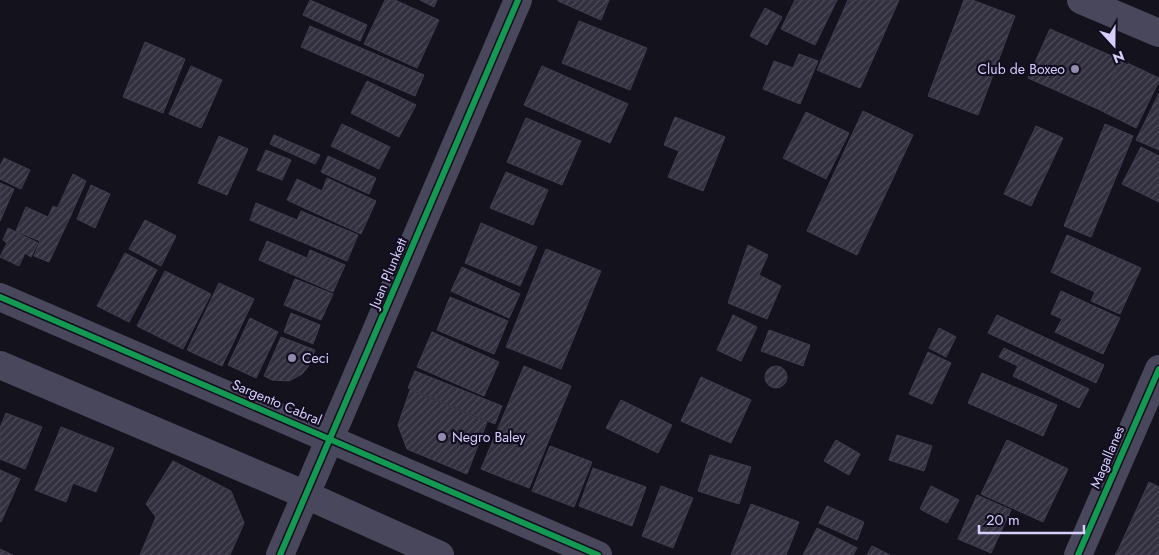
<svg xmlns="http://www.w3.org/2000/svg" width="1159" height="555" viewBox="0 0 1159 555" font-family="Jost,sans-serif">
<defs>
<pattern id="building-hatch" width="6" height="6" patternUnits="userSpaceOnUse" patternTransform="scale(1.25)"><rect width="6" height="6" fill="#322f3e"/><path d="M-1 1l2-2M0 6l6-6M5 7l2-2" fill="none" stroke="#4f4c5b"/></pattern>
</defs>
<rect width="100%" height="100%" fill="#14121c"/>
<g fill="url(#building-hatch)" stroke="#413c4f">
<polygon points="310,0 367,25 360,41 303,15"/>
<polygon points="385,0 395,0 439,20 417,68 364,44"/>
<polygon points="420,0 437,0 434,7"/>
<polygon points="558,0 609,0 601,20 558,1"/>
<polygon points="795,0 837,0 815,45 781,29"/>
<polygon points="848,0 899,0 860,88 817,70"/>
<polygon points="964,0 972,0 1015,16 978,115 928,96"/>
<polygon points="765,8 782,17 767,45 750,36"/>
<polygon points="579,21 647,48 630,90 562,63"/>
<polygon points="310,26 424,75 415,96 301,47"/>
<polygon points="1050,29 1121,60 1098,109 1028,78"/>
<polygon points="145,42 185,59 163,113 123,97"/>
<polygon points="799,54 818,61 800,104 763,89 774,61 793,68"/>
<polygon points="1121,60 1159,78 1159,81 1136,128 1098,109"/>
<polygon points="191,66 222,80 201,128 169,114"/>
<polygon points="542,66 628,104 610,143 524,105"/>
<polygon points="367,81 416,105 399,137 351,113"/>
<polygon points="1159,93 1159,150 1136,140"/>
<polygon points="863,111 913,135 857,255 807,231"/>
<polygon points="806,112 849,133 826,179 783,158"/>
<polygon points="675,117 725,137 703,191 668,177 679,151 664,145"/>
<polygon points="526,118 581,141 562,185 507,162"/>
<polygon points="342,124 390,147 379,169 331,146"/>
<polygon points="1105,124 1133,136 1091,237 1064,226"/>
<polygon points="1036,126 1063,138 1031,206 1004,194"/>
<polygon points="274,135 320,155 315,164 270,144"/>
<polygon points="219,136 248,149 227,195 198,183"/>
<polygon points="1141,147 1159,156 1159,202 1122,184"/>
<polygon points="266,150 291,160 282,180 257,170"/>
<polygon points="328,156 376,178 369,194 321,172"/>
<polygon points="4,158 30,170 21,189 0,179 0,166"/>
<polygon points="506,172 548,190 533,225 490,208"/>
<polygon points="73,174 86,181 71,215 57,209"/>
<polygon points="327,178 376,201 361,234 287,200 297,179 322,191"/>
<polygon points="0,183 14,189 0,221"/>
<polygon points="91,185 110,194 95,228 77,219"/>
<polygon points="256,203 297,220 301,211 358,235 347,261 250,220"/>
<polygon points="53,206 71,215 49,262 34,256 40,241 16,231 26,207 48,217"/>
<polygon points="145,220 176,236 161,266 129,249"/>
<polygon points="481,223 537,247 520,286 465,263"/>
<polygon points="8,228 38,243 31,257 25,253 19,266 0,257 7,243 3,240"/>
<polygon points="1067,235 1141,268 1120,314 1091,301 1095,292 1051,272"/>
<polygon points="267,241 307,258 310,250 345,265 333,292 259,260"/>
<polygon points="748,245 768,255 759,275 781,286 767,319 728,303"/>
<polygon points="546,249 601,271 561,369 506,347"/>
<polygon points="125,253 157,270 129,322 97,306"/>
<polygon points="462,267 520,294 509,318 451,291"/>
<polygon points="165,271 211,294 183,349 137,326"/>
<polygon points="295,279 333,294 321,320 284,305"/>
<polygon points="219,283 254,299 222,366 187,350"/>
<polygon points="1061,291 1120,318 1103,354 1055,332 1062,319 1051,314"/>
<polygon points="450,297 508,321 494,354 437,330"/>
<polygon points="291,313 320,325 313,344 284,332"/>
<polygon points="733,315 757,327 741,361 717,350"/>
<polygon points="997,315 1104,365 1096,383 988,333"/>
<polygon points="250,318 278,332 256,378 228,365"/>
<polygon points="939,328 956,337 946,357 929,348"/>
<polygon points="769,330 810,345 803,366 761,351"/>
<polygon points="432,332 499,362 484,396 417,367"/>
<polygon points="281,337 315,350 308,367 302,374 289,381 272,380 264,376"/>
<polygon points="1004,348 1089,389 1079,408 1013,376 1018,366 999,357"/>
<polygon points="928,352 951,363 932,404 909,394"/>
<circle cx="776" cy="377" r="11"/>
<polygon points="524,366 571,386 529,488 481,469"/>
<polygon points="415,371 502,406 495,424 408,388"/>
<polygon points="982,373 1057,405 1043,436 968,403"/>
<polygon points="701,377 751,400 731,443 681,421"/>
<polygon points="410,390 487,422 467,474 407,449 398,425"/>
<polygon points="621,400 672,425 658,453 606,428"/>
<polygon points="6,413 42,427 25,469 0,459 0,428"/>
<polygon points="61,427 114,448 96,492 73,483 66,502 35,490"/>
<polygon points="897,435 932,446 924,471 889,460"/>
<polygon points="836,440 860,454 849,475 824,461"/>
<polygon points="1007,440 1068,469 1043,522 981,494"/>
<polygon points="550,446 592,462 574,507 532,491"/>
<polygon points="710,455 751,467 739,504 698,491"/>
<polygon points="173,461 231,491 244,523 230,555 140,555 156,517 146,504"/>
<polygon points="593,468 646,487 632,526 579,506"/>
<polygon points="0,470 20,479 1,522 0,521"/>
<polygon points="1149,482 1159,487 1159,555 1134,555 1119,548"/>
<polygon points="661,486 693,498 673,548 642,536"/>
<polygon points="931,486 959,500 947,523 920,509"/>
<polygon points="977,495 1011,510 991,553 958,539"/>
<polygon points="751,504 799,522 786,555 731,555"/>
<polygon points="827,506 864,522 857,540 819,523"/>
<polygon points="817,528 857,548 853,555 803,555"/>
<polygon points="872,546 890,555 867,555"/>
<polygon points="1119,548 1134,555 1115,555"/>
<polygon points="0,549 13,555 0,555"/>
</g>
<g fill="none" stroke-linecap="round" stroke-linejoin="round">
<g stroke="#49475c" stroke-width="28">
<polyline points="1081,0 1159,33"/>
<polyline points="280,555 518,0"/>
<polyline points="1078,555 1159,369"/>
</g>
<g stroke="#49475c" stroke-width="28">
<polyline points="0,297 598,555"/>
<polyline points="0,365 306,495 440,555"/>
</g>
<defs>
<g id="cycleway">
<polyline points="0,297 598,555"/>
<polyline points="280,555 518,0"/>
<polyline points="1078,555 1159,369"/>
</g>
</defs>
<use href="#cycleway" stroke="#120e20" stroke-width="9"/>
<use href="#cycleway" stroke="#139951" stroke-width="6"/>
</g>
<g fill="#938cae" stroke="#120e20" stroke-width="2">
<circle cx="1075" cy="69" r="5"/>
<circle cx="292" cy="358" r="5"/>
<circle cx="442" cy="437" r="5"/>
</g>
<g text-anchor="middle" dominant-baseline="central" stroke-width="4.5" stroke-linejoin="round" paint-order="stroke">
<g font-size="14" fill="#d7cefd" stroke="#120e20" text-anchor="start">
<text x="1065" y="69" text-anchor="end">Club de Boxeo</text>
<text x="302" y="358">Ceci</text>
<text x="452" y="437">Negro Baley</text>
</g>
<g font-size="14" fill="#d7cefd" stroke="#120e20">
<text transform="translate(388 273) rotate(-67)">Juan Plunkett</text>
<text transform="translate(277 402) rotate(23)">Sargento Cabral</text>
<text transform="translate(1107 457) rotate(-67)">Magallanes</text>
</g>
</g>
<g transform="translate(1114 45) rotate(159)" stroke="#120e20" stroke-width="4" paint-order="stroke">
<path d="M0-4L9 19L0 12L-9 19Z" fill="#d7cefd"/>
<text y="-8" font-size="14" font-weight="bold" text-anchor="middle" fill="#d7cefd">N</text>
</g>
<path d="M979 525v8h105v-8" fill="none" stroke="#d7cefd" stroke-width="2.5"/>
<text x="986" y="525" font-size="15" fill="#d7cefd" stroke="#120e20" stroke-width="4" paint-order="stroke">20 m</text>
</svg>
